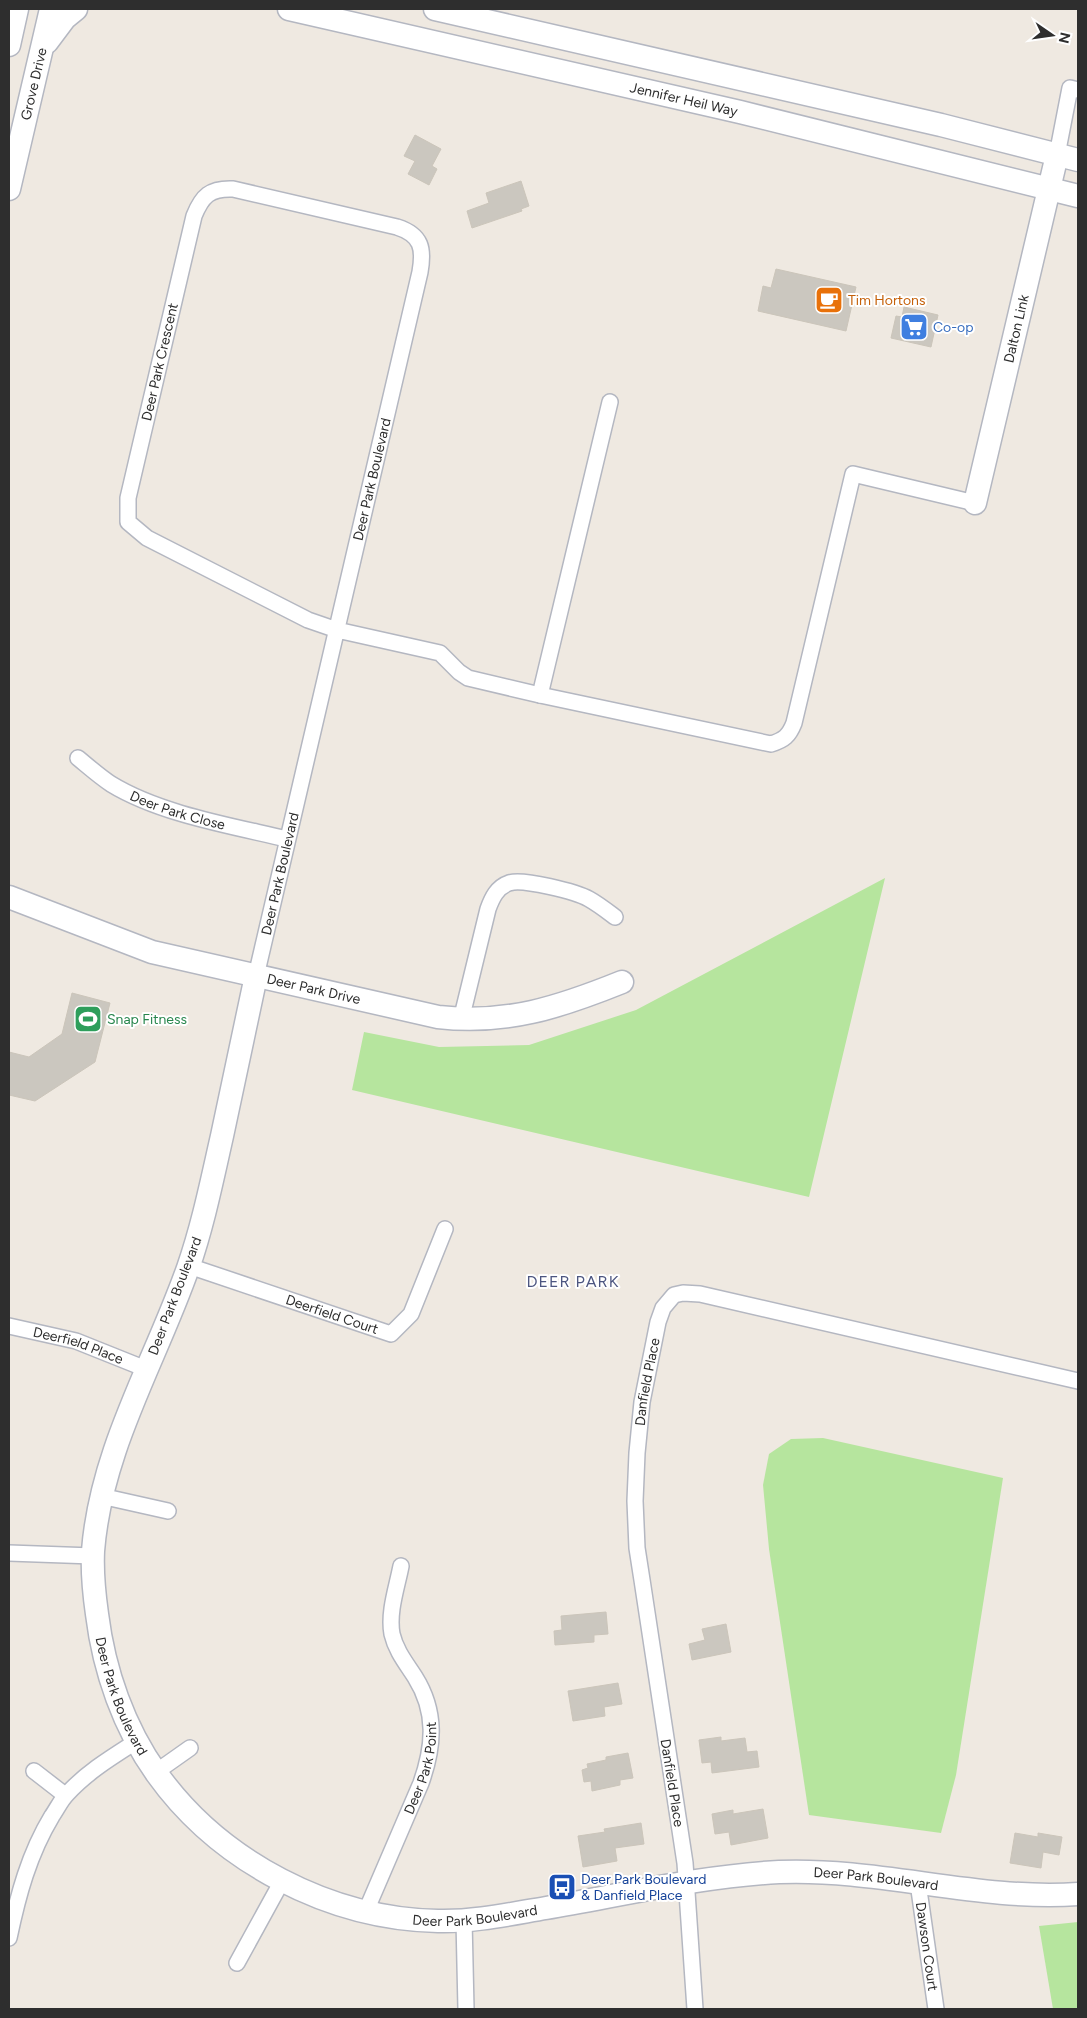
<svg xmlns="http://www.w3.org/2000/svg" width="1087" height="2018" viewBox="0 0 1087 2018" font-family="Figtree,sans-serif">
<rect width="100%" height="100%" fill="#efe9e1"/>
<g fill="#b6e59e">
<polygon points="885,878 809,1197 352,1090 364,1032 439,1047 529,1045 636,1010"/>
<polygon points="823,1438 1003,1478 956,1775 941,1833 809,1815 769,1549 763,1485 769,1454 791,1439"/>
<polygon points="1078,1922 1078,2009 1053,2009 1039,1926"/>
</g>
<g fill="#cbc7bf" stroke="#cbc5ba">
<polygon points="415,135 441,149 432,166 437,169 429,185 408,174 415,161 404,156"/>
<polygon points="521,181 529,206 521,209 522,211 472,228 467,211 489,203 486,193"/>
<polygon points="776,269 856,287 846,331 758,311 763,286 771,288"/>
<polygon points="904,307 938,315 931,347 891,338 896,316 902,317"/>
<polygon points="72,993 110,1003 95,1062 35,1101 9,1095 9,1052 29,1057 62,1034"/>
<polygon points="606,1612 608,1634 594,1635 594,1642 555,1645 554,1631 562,1630 561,1616"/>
<polygon points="726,1624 731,1652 692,1660 689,1644 705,1640 702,1629"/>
<polygon points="618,1683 622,1704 604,1707 605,1716 573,1721 568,1691"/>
<polygon points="721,1737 721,1741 745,1738 747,1752 757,1751 759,1767 712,1773 711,1762 702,1763 699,1740"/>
<polygon points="628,1753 633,1778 620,1780 620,1785 592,1791 591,1781 584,1782 582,1770 588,1768 587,1764 606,1760 606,1757"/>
<polygon points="763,1809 768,1838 731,1845 729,1832 715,1834 712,1814 733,1810 733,1814"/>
<polygon points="641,1823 644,1844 615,1848 617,1861 583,1867 578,1836 605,1832 604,1829"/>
<polygon points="1015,1833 1038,1837 1038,1833 1062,1837 1059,1855 1043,1852 1041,1868 1010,1863"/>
</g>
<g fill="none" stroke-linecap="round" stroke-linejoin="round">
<defs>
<g id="street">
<polyline points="1057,155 1070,88 1078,90"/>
<polyline points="540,695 610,402"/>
<path id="s1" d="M78,758c11,9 21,18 33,26 49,30 121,42 176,55"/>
<path id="s2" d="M256,976l164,-704c4,-23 2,-37 -23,-45l-164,-38c-23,-1 -31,7 -39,27l-66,282v24l19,16 161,82 29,10 103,23 19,19 9,6 72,17 231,49c13,-4 18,-8 23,-21l59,-249 122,29"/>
<path d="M461,1020l27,-111c4,-11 9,-22 21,-26 13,-5 68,9 80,16 9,5 18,12 26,18"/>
<path id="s3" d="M189,1266l202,68 20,-20 34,-85"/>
<path id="s4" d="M9,1326l67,15 70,28"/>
<polyline points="101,1496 168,1511"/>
<polyline points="9,1553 93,1556"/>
<polyline points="34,1771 65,1795"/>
<polyline points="156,1772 190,1748"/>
<path id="s5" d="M918,1883l18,126"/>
<path id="s6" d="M366,1911l55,-128c13,-37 16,-71 -6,-106 -9,-14 -19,-26 -23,-43 -4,-22 5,-47 9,-68"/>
<polyline points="464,1920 466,2009"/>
<path d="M9,1938c9,-43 20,-84 43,-122 5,-7 9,-16 15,-22 20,-22 45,-37 70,-53"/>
<polyline points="237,1963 282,1881"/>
<path id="s7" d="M695,2009l-10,-146 -43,-283 -5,-32 -2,-47 2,-48 5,-51 16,-80 5,-14 11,-13 9,-2 17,1 378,87"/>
</g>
<g id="secondary">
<path id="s8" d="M289,9l451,103 338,84"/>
<polyline points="435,9 941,125 1078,160"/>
<polyline points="47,42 65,18 76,9"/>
<polyline points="9,45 17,9"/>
<path id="s9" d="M9,189l42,-180"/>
<path id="s10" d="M975,503l82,-348"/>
<path id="s11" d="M9,897l143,55 286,65c68,8 122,-10 184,-35"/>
<path id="s12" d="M256,976c-11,53 -23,106 -34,160 -10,44 -19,89 -34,132 -33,94 -87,181 -95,283 -1,21 1,42 4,63 7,57 27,114 60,160 63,88 173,145 281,147 36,1 72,-7 108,-13 76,-13 156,-32 233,-36 101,-4 199,29 299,22"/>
</g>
</defs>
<use href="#street" stroke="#b4b7c1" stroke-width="18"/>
<use href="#secondary" stroke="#b4b7c1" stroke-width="25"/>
<use href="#street" stroke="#fff" stroke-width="15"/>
<use href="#secondary" stroke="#fff" stroke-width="22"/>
</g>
<defs>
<symbol id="cafe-square" viewBox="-11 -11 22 22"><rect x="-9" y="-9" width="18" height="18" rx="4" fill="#e8710a" stroke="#fff"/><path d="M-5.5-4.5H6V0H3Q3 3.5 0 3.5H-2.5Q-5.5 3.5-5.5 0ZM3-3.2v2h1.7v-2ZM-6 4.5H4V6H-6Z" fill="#fff"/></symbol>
<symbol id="supermarket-square" viewBox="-11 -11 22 22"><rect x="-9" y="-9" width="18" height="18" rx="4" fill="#3f7fe0" stroke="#fff"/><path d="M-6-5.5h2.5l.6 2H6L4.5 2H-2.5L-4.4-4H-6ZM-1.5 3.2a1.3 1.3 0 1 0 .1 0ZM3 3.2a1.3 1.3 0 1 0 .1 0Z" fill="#fff"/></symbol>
<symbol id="stadium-square" viewBox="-11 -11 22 22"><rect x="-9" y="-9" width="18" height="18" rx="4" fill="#2e9e5b" stroke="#fff"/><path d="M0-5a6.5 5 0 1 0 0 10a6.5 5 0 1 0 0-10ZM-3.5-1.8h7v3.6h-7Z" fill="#fff"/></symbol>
<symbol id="bus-square" viewBox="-11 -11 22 22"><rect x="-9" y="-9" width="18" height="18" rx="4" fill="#1a4fb4" stroke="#fff"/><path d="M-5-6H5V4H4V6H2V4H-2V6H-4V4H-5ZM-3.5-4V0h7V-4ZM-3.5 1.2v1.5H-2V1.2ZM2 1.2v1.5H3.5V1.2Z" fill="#fff"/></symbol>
</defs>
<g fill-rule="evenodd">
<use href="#cafe-square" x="813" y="284" width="32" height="32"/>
<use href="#supermarket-square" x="898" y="311" width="32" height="32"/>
<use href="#stadium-square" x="72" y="1003" width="32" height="32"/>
<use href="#bus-square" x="546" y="1871" width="32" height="32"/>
</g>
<g text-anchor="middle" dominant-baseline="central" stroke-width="4" stroke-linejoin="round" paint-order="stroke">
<g font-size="14" fill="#2e2e2e" stroke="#fff">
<text stroke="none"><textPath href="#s9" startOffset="108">Grove Drive</textPath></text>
<text stroke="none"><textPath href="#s8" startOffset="405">Jennifer Heil Way</textPath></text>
<text stroke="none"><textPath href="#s10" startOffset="179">Dalton Link</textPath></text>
<text transform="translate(160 362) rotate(-77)">Deer Park Crescent</text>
<text stroke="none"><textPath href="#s2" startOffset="510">Deer Park Boulevard</textPath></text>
<text stroke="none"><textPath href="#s1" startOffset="114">Deer Park Close</textPath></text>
<text stroke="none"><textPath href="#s2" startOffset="105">Deer Park Boulevard</textPath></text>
<text stroke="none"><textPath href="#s11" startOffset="319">Deer Park Drive</textPath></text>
<text transform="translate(175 1296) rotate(-69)">Deer Park Boulevard</text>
<text stroke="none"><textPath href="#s3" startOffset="151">Deerfield Court</textPath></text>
<text stroke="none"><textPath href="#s4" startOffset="72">Deerfield Place</textPath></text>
<text stroke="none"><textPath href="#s7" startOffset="632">Danfield Place</textPath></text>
<text stroke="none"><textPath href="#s12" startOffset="749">Deer Park Boulevard</textPath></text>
<text stroke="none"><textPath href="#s6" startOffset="154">Deer Park Point</textPath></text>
<text transform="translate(672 1783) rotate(81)">Danfield Place</text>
<text stroke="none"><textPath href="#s12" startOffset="1606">Deer Park Boulevard</textPath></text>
<text stroke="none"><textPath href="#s12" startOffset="1201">Deer Park Boulevard</textPath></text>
<text stroke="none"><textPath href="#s5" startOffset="64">Dawson Court</textPath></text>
</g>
<g font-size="14" fill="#c56008" stroke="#fff" text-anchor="start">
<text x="848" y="300">Tim Hortons</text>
</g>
<g font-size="14" fill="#366cbe" stroke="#fff" text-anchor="start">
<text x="933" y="327">Co-op</text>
</g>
<g font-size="14" fill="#27864d" stroke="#fff" text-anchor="start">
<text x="107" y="1019">Snap Fitness</text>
</g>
<g font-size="14" fill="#164399" stroke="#fff" text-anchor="start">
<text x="581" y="1879">Deer Park Boulevard<tspan x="581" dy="16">&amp; Danfield Place</tspan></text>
</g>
<g font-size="16" letter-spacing="1" fill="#4d5680" stroke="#fff">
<text x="573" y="1281">DEER PARK</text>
</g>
</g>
<rect width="1087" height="2018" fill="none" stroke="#2e2e2e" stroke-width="20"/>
<g transform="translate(1052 35) rotate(103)" stroke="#ffffff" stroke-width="4" paint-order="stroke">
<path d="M0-4L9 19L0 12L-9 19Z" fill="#2e2e2e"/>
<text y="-8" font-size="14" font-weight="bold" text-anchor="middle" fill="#2e2e2e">N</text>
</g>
</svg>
